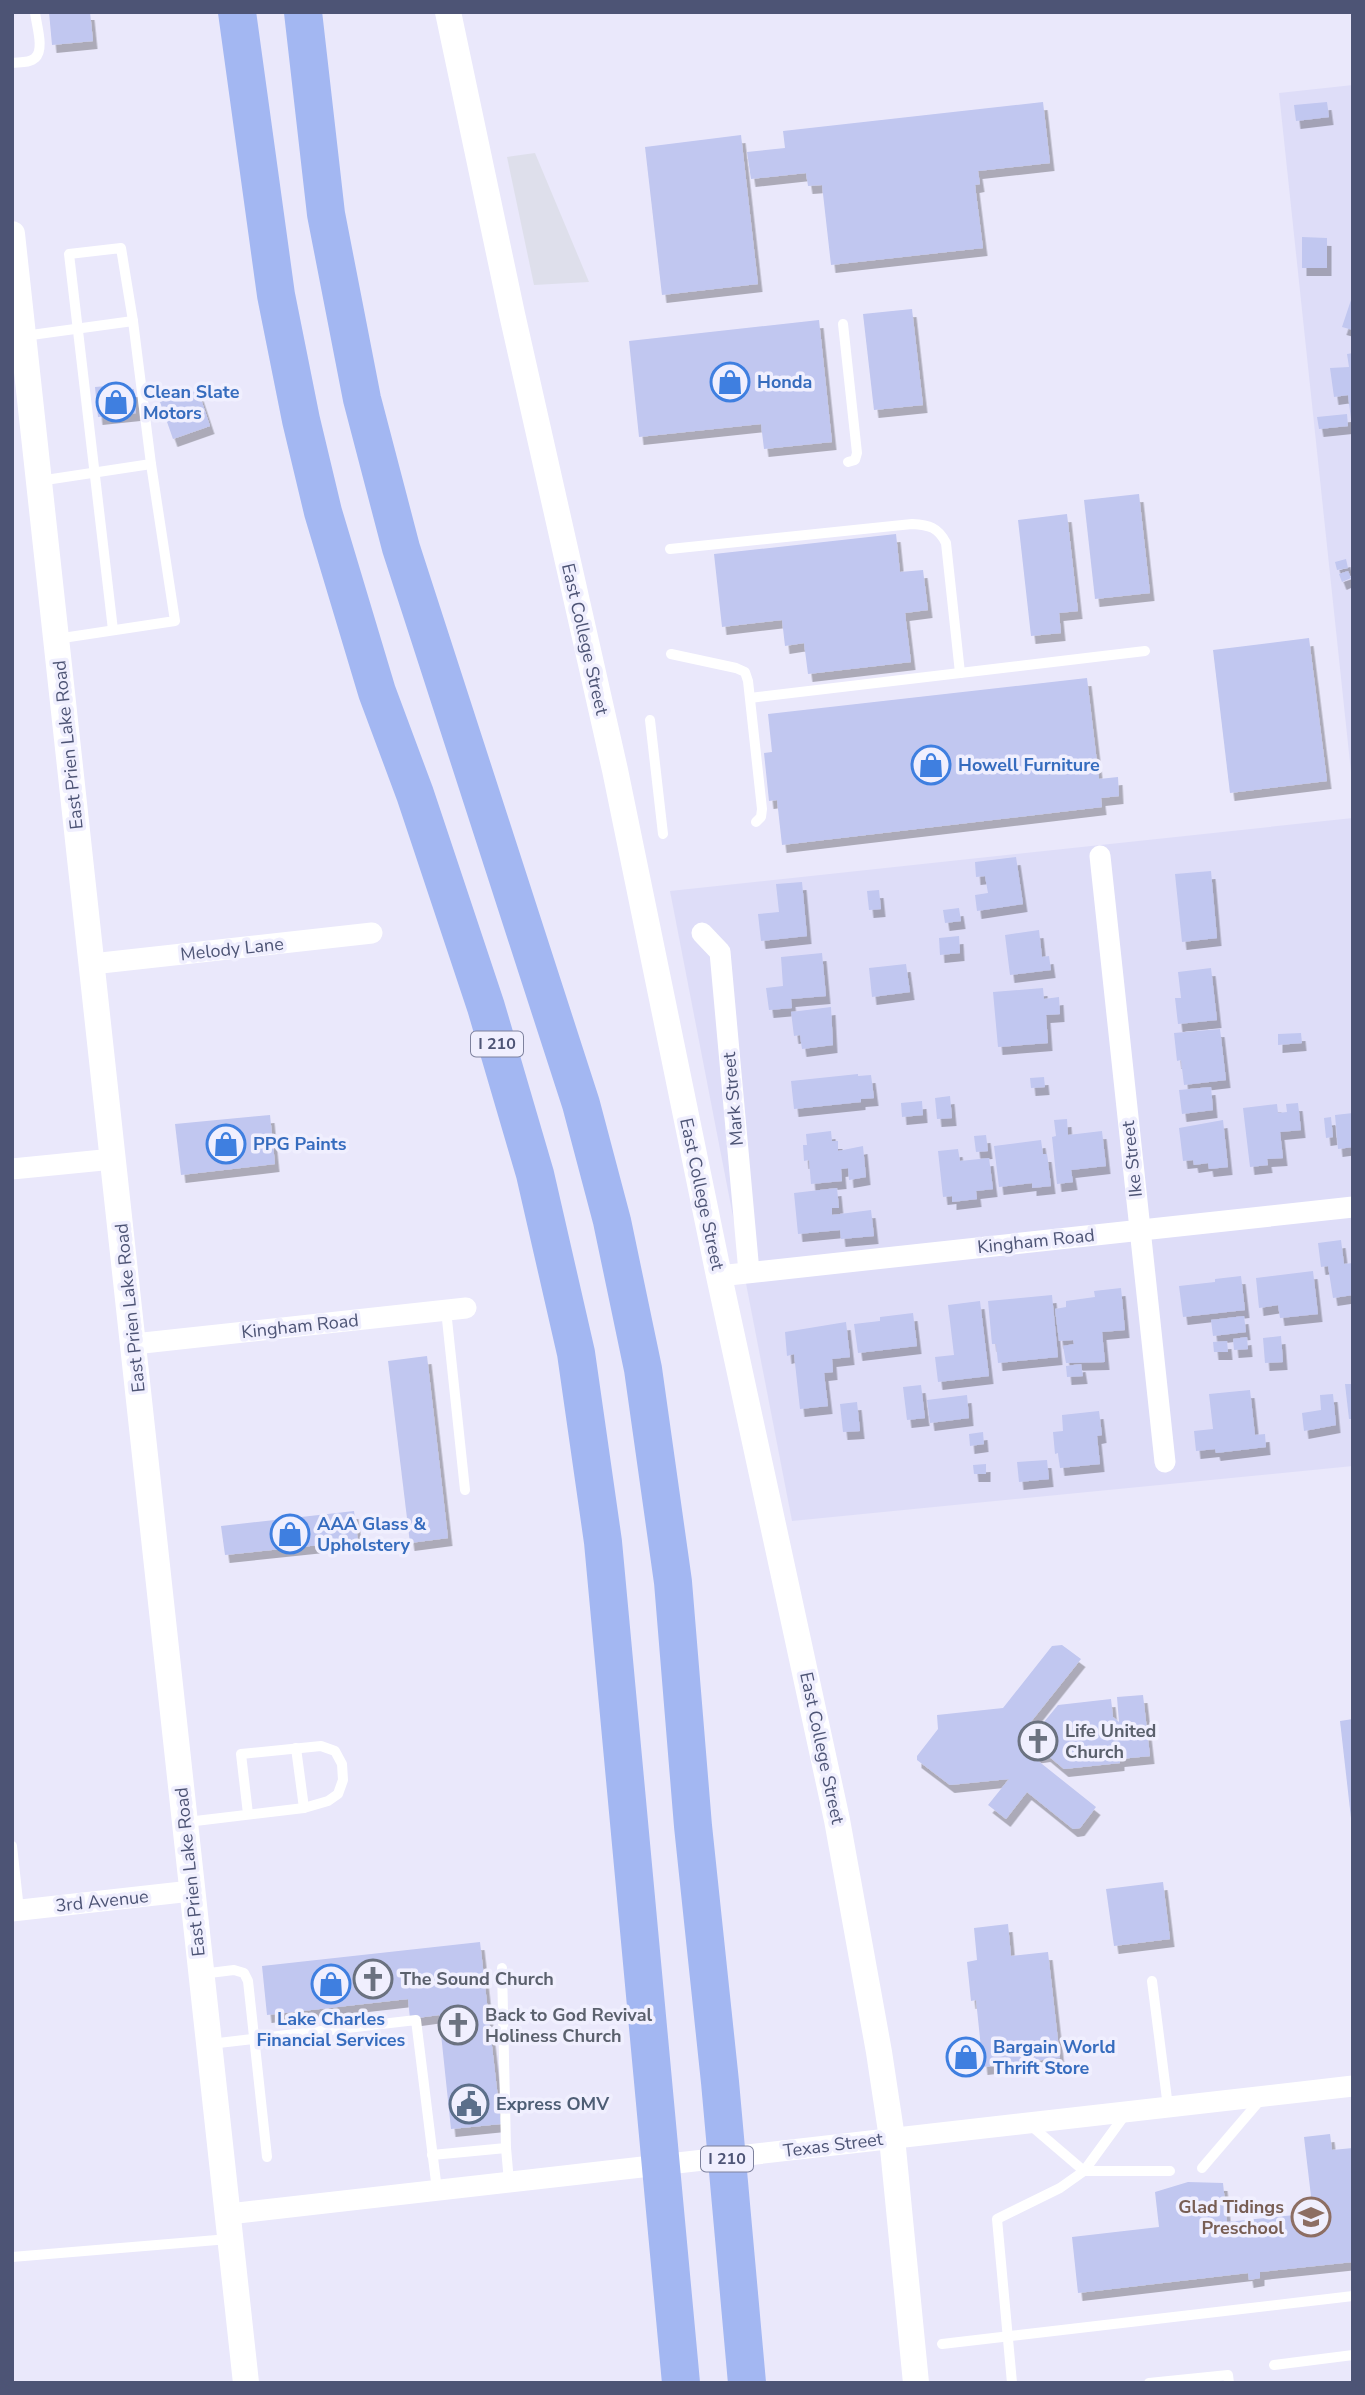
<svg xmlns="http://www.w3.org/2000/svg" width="1365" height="2395" viewBox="0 0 1365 2395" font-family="'Nunito Sans',sans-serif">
<defs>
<filter id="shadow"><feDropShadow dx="4.5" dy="8" stdDeviation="0" flood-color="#0004"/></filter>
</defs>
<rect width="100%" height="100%" fill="#eae8fb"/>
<g fill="#deddf8">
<polygon points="1353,85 1353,791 1279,93"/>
<polygon points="1353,818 1353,1466 792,1521 670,891"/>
</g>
<polygon fill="#dedfeb" points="535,153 589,282 534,285 507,157"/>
<g fill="#c1c7f0" filter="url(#shadow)">
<polygon points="49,12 90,12 93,41 52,45"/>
<polygon points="1043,102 1050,163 978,171 980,184 975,185 983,248 831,265 822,185 808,186 806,173 751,179 747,152 785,148 783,131"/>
<polygon points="1327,102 1329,117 1296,121 1294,105"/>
<polygon points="741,135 758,284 662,295 645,147"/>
<polygon points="1302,237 1327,238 1327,268 1302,268"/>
<polygon points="1352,297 1353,297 1353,330 1342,327"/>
<polygon points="912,309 923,405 874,410 863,314"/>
<polygon points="819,320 832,442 764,449 761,424 639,437 629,341"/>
<polygon points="1353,353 1353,419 1351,419 1348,395 1334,397 1330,368 1349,367 1347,354"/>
<polygon points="118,385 118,390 134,389 136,413 98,417 95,387"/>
<polygon points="198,390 210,426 173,439 160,402"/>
<polygon points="1347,414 1348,426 1319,429 1317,417"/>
<polygon points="1139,494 1150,593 1095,599 1084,500"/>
<polygon points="1067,514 1078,611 1059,613 1061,633 1031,636 1018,520"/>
<polygon points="896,534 900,572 923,570 928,610 905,613 911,662 808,674 804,643 785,646 782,620 722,627 714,554"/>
<polygon points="1346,559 1348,568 1337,570 1335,562"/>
<polygon points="1348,571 1351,578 1342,582 1339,574"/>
<polygon points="1309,638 1327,781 1230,793 1213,650"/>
<polygon points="1087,678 1099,779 1118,777 1119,796 1101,798 1102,807 782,845 777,800 769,801 764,753 772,752 768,714"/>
<polygon points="1016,857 1023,904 977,911 975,895 988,893 985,876 976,877 975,862"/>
<polygon points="1211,871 1217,938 1182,942 1175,874"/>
<polygon points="802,882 807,936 761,941 758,914 779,912 776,884"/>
<polygon points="879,890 881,909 869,910 867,891"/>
<polygon points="959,908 961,921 945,923 943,910"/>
<polygon points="1039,930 1042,957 1049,956 1051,970 1010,975 1005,935"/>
<polygon points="959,936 960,953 940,955 939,938"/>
<polygon points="822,953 826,996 791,999 792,1008 769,1010 766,988 783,986 781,957"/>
<polygon points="906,964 910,992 872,997 869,968"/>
<polygon points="1211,968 1217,1020 1178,1024 1175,998 1181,998 1178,972"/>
<polygon points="1043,988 1044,999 1059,997 1060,1014 1046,1015 1048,1043 998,1047 993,992"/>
<polygon points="831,1007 833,1045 802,1049 800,1035 794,1036 791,1012"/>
<polygon points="1220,1029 1226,1080 1184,1085 1181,1060 1177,1061 1174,1033"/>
<polygon points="1301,1033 1302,1043 1278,1045 1278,1034"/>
<polygon points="858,1074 858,1076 871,1075 874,1098 861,1099 861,1102 794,1109 791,1081"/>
<polygon points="1044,1077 1045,1087 1031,1088 1030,1078"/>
<polygon points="1211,1087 1213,1110 1182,1114 1179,1090"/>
<polygon points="950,1096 952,1118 937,1119 935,1098"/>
<polygon points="922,1101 923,1115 902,1117 901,1103"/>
<polygon points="1298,1103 1301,1130 1280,1132 1283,1158 1267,1159 1268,1165 1250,1167 1243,1108 1277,1104 1278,1113 1287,1112 1286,1104"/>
<polygon points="1353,1113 1353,1147 1338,1149 1335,1115"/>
<polygon points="270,1115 275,1164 181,1175 175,1124"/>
<polygon points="1331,1117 1333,1137 1326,1138 1324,1118"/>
<polygon points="1067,1119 1068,1135 1102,1131 1106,1166 1071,1170 1073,1182 1057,1184 1052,1137 1056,1136 1054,1120"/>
<polygon points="1223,1120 1228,1167 1209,1169 1208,1163 1194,1165 1193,1160 1183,1161 1179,1128"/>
<polygon points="831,1131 832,1141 838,1141 838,1151 863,1146 866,1177 849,1180 848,1168 841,1169 842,1181 811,1184 809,1160 804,1161 803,1145 807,1145 806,1134"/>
<polygon points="986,1135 988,1151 976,1152 974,1136"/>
<polygon points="1041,1140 1043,1154 1047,1154 1051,1186 1032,1188 1032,1183 999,1187 994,1146"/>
<polygon points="958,1149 960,1161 989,1158 993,1189 976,1191 977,1199 952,1202 952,1196 943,1197 938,1151"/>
<polygon points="837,1188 839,1208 832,1208 832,1215 871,1210 874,1236 841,1239 840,1230 798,1234 794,1193"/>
<polygon points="1341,1240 1344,1264 1353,1263 1353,1295 1333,1298 1328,1266 1321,1267 1318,1243"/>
<polygon points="1313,1271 1318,1314 1280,1318 1278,1305 1259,1308 1256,1278"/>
<polygon points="1241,1276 1245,1310 1183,1317 1179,1286 1215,1282 1215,1279"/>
<polygon points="1121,1288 1125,1330 1102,1332 1105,1362 1066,1363 1063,1346 1074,1344 1073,1340 1059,1341 1055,1309 1066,1307 1066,1301 1095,1297 1094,1291"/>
<polygon points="1052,1295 1058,1357 998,1363 996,1344 992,1344 988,1301"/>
<polygon points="980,1301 989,1376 938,1382 935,1357 954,1355 948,1305"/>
<polygon points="913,1313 917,1346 858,1353 854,1324 880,1321 880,1317"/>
<polygon points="1244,1316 1246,1332 1213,1336 1211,1320"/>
<polygon points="846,1322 850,1357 832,1359 833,1372 824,1373 828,1406 800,1409 794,1354 787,1356 785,1332"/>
<polygon points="1281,1336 1283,1362 1265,1363 1263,1338"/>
<polygon points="1247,1337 1248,1349 1234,1350 1233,1339"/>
<polygon points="1227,1341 1228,1352 1214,1352 1213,1342"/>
<polygon points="427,1356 448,1538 410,1543 388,1361"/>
<polygon points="1081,1364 1083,1376 1067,1377 1066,1366"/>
<polygon points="1345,1384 1353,1384 1353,1419 1349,1419"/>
<polygon points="921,1385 925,1418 907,1420 903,1387"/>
<polygon points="1250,1390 1255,1435 1265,1434 1266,1447 1216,1453 1215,1449 1196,1451 1194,1431 1213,1429 1209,1394"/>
<polygon points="1333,1394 1336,1425 1304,1431 1302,1413 1321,1410 1320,1395"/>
<polygon points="967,1395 969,1418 930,1423 927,1400"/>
<polygon points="857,1402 860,1431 843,1432 840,1404"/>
<polygon points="1099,1411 1102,1435 1097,1436 1100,1464 1060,1468 1058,1453 1055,1454 1053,1432 1063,1431 1062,1415"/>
<polygon points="983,1432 984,1444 970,1446 969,1434"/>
<polygon points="1047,1460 1049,1479 1019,1482 1017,1462"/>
<polygon points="986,1464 986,1474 974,1474 973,1465"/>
<polygon points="354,1511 358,1541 225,1555 221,1526"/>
<polygon points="1062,1645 1081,1659 1030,1723 1044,1722 1058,1705 1111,1699 1113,1717 1119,1722 1117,1697 1143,1695 1150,1756 1120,1759 1120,1763 1064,1769 1046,1754 1032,1756 1096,1807 1080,1828 1073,1829 1027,1792 1006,1819 988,1805 1009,1779 950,1785 917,1760 917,1756 938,1729 937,1715 1003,1708 1052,1646"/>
<polygon points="1353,1719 1353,1818 1351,1818 1340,1721"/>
<polygon points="1163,1882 1170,1939 1114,1946 1106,1889"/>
<polygon points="1008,1924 1011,1956 1048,1952 1060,2058 983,2067 976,2000 971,2001 967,1962 977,1960 974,1928"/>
<polygon points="480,1942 501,2124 451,2129 439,2015 410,2019 408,1999 267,2015 262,1966"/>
<polygon points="1330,2134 1332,2150 1353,2148 1353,2262 1260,2272 1260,2278 1249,2280 1248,2273 1078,2293 1072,2237 1159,2227 1155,2192 1188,2182 1223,2183 1227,2222 1313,2213 1304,2137"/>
</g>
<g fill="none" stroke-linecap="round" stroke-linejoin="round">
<g stroke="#fff" stroke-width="10">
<path d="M12,63c7,-1 18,0 23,-5 10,-8 1,-34 0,-46"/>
<polyline points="843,324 857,453 855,460 848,462"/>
<polyline points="24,336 133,321 151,464"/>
<polyline points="39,481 151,464 175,621 56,639"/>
<path d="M670,549l242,-25c17,1 26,3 34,19l14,130"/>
<polyline points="113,630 69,254 121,248 133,321"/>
<polyline points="671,654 736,668 745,672 748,681 762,809 761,817 756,822"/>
<polyline points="750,698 1145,651"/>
<polyline points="650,720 663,834"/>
<polyline points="446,1310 465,1490"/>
<polyline points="296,1748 304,1808"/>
<polyline points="187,1822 304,1808 328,1801 338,1794 343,1780 342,1764 335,1751 321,1746 241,1754 248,1814"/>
<polyline points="12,1846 19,1910"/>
<polyline points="502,1968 506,2148"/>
<polyline points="201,1974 234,1970 244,1973 248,1981 267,2157"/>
<polyline points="1152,1981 1168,2107"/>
<polyline points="210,2044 416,2020 437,2190"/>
<polyline points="1029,2124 1084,2171 1170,2171"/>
<polyline points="432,2155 506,2148 509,2182"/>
<polyline points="1202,2168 1262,2098"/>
<polyline points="12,2257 229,2239"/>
<polyline points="942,2344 1353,2296"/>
<polyline points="1274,2365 1353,2355"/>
<polyline points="1012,2383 997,2219 1060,2188 1084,2171 1127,2112"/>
<polyline points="1149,2383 1228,2375 1229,2383"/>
</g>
<g stroke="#fff" stroke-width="21">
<polyline points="1100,856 1165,1462"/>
<polyline points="702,933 720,952 749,1272"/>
<polyline points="92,964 372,933"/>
<polyline points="12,1169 113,1159"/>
<polyline points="719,1276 1353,1207"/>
<polyline points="134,1344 466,1308"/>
<polyline points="12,1911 191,1891"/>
<polyline points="229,2214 1353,2086"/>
</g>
<g stroke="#fff" stroke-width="26">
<polyline points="448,12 512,314 615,770 719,1276 837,1820 879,2052 892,2138 916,2383"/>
<polyline points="12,234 246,2383"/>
</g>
<g stroke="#a3b7f2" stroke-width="38">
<polyline points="237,12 276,295 301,420 323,512 377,692 415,794 486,1007 535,1174 576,1353 603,1542 681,2383"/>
<polyline points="303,12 326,214 362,399 401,548 581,1104 612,1221 643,1369 673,1582 693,1826 720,2082 747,2383"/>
</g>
</g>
<defs>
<symbol id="shop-ring" viewBox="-11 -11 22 22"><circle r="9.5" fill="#f0effe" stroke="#3f7fe0" stroke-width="1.5"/><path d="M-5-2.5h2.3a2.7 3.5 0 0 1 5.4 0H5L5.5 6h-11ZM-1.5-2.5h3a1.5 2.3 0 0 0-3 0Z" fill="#3f7fe0"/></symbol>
<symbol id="church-ring" viewBox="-11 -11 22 22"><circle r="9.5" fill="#f0effe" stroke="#6b7280" stroke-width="1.5"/><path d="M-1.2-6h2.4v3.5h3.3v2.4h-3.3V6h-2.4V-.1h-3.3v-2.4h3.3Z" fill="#6b7280"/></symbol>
<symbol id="civic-ring" viewBox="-11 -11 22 22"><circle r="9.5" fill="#f0effe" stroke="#5c6f8a" stroke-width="1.5"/><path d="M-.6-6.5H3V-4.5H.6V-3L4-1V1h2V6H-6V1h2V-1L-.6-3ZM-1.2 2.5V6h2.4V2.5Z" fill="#5c6f8a"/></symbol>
<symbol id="school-ring" viewBox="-11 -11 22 22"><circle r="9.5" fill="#f0effe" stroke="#8d6e63" stroke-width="1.5"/><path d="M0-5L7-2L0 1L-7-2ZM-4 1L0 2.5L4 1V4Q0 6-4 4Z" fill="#8d6e63"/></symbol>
</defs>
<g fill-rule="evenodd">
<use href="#shop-ring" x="708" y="360" width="44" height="44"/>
<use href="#shop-ring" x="94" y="380" width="44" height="44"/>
<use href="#shop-ring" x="909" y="743" width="44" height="44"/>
<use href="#shop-ring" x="204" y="1122" width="44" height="44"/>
<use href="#shop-ring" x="268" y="1512" width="44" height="44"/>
<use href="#church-ring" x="1016" y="1719" width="44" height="44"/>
<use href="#church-ring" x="351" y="1957" width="44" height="44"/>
<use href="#shop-ring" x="309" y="1962" width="44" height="44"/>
<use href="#church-ring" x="436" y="2003" width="44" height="44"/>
<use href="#shop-ring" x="944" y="2035" width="44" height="44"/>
<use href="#civic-ring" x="447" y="2082" width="44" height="44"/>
<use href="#school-ring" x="1289" y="2195" width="44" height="44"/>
</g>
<g text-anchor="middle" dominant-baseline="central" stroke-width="7" stroke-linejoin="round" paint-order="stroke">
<g fill="#f0effe" stroke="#7e829e" stroke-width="2">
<rect x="471" y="1031.5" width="52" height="25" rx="5"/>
<rect x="701" y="2146.5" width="52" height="25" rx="5"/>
</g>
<g font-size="16" font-weight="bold" fill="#4d5475">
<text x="497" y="1044">I 210</text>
<text x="727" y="2159">I 210</text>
</g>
<g font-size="18" font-weight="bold" fill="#366cbe" stroke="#f0effe" text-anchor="start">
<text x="757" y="382">Honda</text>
<text x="143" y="392">Clean Slate<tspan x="143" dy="21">Motors</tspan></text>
<text x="958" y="765">Howell Furniture</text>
<text x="253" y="1144">PPG Paints</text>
<text x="317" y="1524">AAA Glass &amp;<tspan x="317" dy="21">Upholstery</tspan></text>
<text x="331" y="2019" text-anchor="middle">Lake Charles<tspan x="331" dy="21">Financial Services</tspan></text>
<text x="993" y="2047">Bargain World<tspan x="993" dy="21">Thrift Store</tspan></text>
</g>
<g font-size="18" fill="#4d5475" stroke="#f0effe">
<text transform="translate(585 639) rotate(77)">East College Street</text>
<text transform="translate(68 745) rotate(-96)">East Prien Lake Road</text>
<text transform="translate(232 949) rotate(-6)">Melody Lane</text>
<text transform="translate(733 1099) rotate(-95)">Mark Street</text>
<text transform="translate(1132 1159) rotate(-96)">Ike Street</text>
<text transform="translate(702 1194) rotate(78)">East College Street</text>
<text transform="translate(1036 1241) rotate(-6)">Kingham Road</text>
<text transform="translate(130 1308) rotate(-96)">East Prien Lake Road</text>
<text transform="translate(300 1326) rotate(-6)">Kingham Road</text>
<text transform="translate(822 1748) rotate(78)">East College Street</text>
<text transform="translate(190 1872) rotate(-96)">East Prien Lake Road</text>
<text transform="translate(102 1901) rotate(-6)">3rd Avenue</text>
<text transform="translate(833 2145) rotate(-7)">Texas Street</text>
</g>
<g font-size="18" font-weight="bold" fill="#5b616d" stroke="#f0effe" text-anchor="start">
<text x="1065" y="1731">Life United<tspan x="1065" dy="21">Church</tspan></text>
<text x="400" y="1979">The Sound Church</text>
<text x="485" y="2015">Back to God Revival<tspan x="485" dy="21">Holiness Church</tspan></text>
</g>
<g font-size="18" font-weight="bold" fill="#4e5e75" stroke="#f0effe" text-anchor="start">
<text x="496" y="2104">Express OMV</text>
</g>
<g font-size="18" font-weight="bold" fill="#785e54" stroke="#f0effe" text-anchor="end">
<text x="1284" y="2207">Glad Tidings<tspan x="1284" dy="21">Preschool</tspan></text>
</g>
</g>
<rect width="1365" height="2395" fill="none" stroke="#4d5475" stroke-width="28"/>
</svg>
